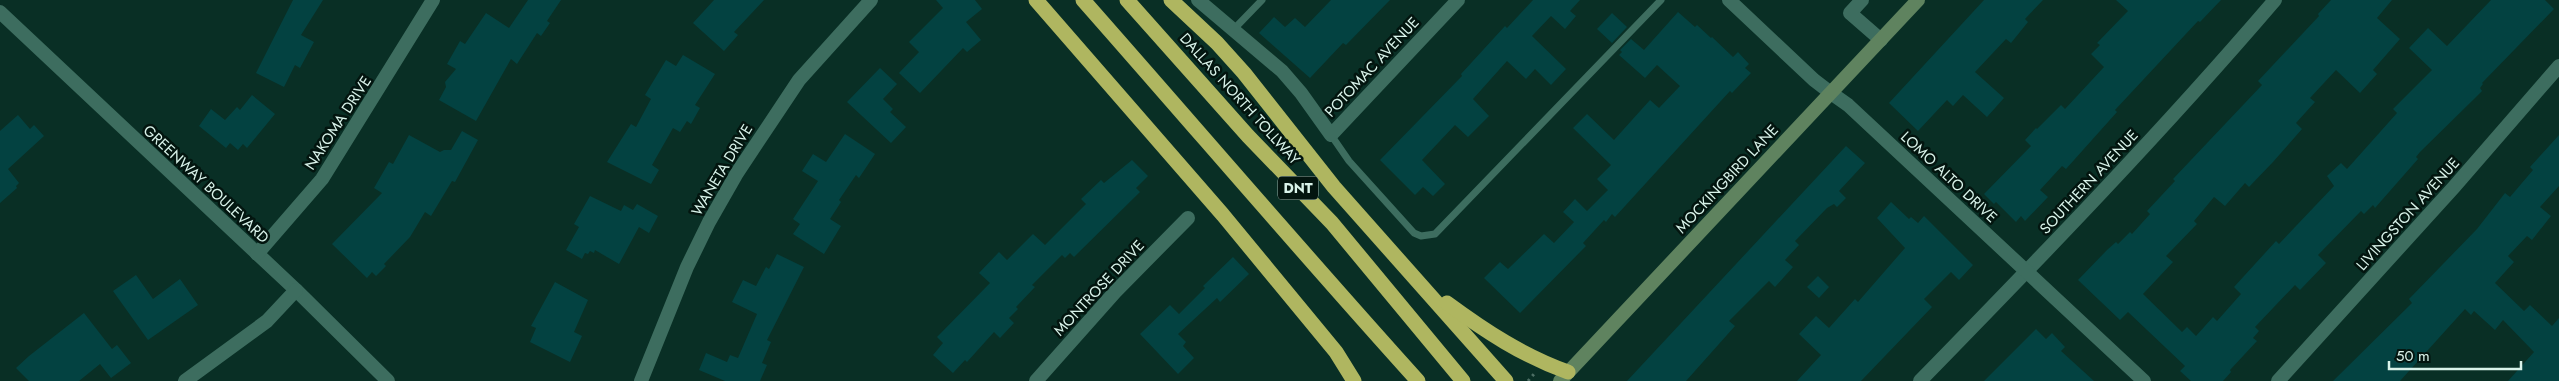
<svg xmlns="http://www.w3.org/2000/svg" width="2559" height="381" viewBox="0 0 2559 381" font-family="Jost,sans-serif">
<rect width="100%" height="100%" fill="#092f25"/>
<g fill="#034241">
<polygon points="293,0 323,0 301,35 314,42 300,68 295,65 284,87 256,73"/>
<polygon points="528,0 561,0 547,21 550,23 541,36 537,33 517,64 511,59 476,121 439,100 446,87 445,82 456,69 447,64 460,41 465,44 486,13 509,28"/>
<polygon points="714,0 764,0 734,32 738,35 724,51 693,23"/>
<polygon points="936,0 975,0 982,9 966,22 981,40 967,52 963,48 920,93 899,73 919,52 909,42 943,8"/>
<polygon points="1331,0 1390,0 1346,45 1343,43 1310,78 1259,33 1274,17 1285,27 1295,18 1305,27"/>
<polygon points="1533,0 1580,0 1570,11 1576,16 1565,29 1551,16 1532,36 1566,69 1551,85 1535,69 1526,79 1507,61 1473,99 1489,116 1468,137 1455,125 1422,160 1445,184 1433,196 1423,187 1415,195 1380,160 1462,76 1461,74 1505,26 1507,28"/>
<polygon points="1984,0 2043,0 2025,19 2028,22 2011,43 2006,39 1975,72 2004,98 1987,117 1963,95 1953,106 1947,100 1918,131 1889,103"/>
<polygon points="2116,0 2221,0 2200,22 2198,21 2115,110 2117,112 2066,169 2062,166 2040,190 2048,197 2025,221 2021,216 2016,222 1996,202 1994,204 1984,194 2031,146 2025,140 2036,128 2037,129 2061,105 2065,109 2104,67 2091,54 2100,45 2097,43 2128,11"/>
<polygon points="2331,0 2392,0 2377,18 2400,39 2373,70 2377,74 2360,93 2336,70 2310,98 2315,102 2296,123 2302,129 2273,162 2249,187 2245,183 2225,206 2214,197 2194,221 2197,224 2166,256 2173,262 2143,294 2182,332 2187,327 2196,336 2213,317 2217,321 2241,294 2234,287 2276,241 2279,244 2334,186 2327,176 2341,163 2347,169 2397,113 2393,109 2432,70 2409,48 2428,28 2447,46 2491,0 2545,0 2554,9 2482,83 2483,84 2480,88 2482,91 2473,100 2420,152 2416,157 2418,159 2375,208 2373,205 2364,214 2361,211 2318,255 2326,263 2300,290 2295,285 2255,327 2259,331 2253,338 2257,341 2230,370 2231,372 2223,381 2191,381 2180,371 2185,366 2128,312 2120,320 2078,280 2107,250 2116,242 2118,244 2130,232 2132,234 2150,214 2147,211 2175,181 2173,179 2262,85 2258,81 2319,16 2318,14"/>
<polygon points="1678,12 1695,27 1697,25 1711,38 1712,37 1733,57 1738,52 1749,64 1745,68 1751,73 1732,93 1730,91 1615,217 1612,214 1606,222 1604,220 1583,243 1586,246 1520,313 1484,278 1500,262 1508,269 1544,234 1554,243 1574,222 1563,212 1575,199 1587,211 1608,190 1597,179 1611,165 1573,128 1587,114 1614,140 1650,100 1659,108 1680,86 1657,65 1645,78 1619,55 1622,52 1620,50 1631,39 1644,50"/>
<polygon points="1612,13 1627,27 1612,43 1597,29"/>
<polygon points="683,55 715,74 695,105 700,108 691,124 687,121 680,132 673,128 652,165 659,170 651,184 607,162 631,124 636,127 651,99 645,95 666,60 676,66"/>
<polygon points="880,68 897,84 883,99 893,109 890,112 906,127 891,143 847,102"/>
<polygon points="252,95 275,114 247,148 243,144 238,150 230,143 226,148 199,126 211,109 225,120 237,107 240,110"/>
<polygon points="18,115 30,129 34,125 44,136 8,169 19,183 16,186 17,188 0,203 0,131"/>
<polygon points="462,131 478,140 455,182 452,181 431,216 425,212 410,237 384,264 386,266 376,276 372,272 367,278 332,244 382,193 374,188 389,162 393,164 409,135 440,152 444,150 451,150"/>
<polygon points="845,134 875,154 859,178 856,175 839,200 841,202 830,219 841,226 824,254 793,234 800,224 793,219 818,181 802,171 813,154 826,162"/>
<polygon points="2559,135 2559,186 2540,207 2551,216 2532,240 2527,236 2508,256 2514,262 2495,283 2524,311 2530,305 2552,326 2559,318 2559,381 2508,381 2534,352 2503,320 2495,330 2474,311 2471,315 2465,309 2400,381 2333,381 2412,303 2409,299 2477,229 2505,193 2510,197 2533,170 2530,167"/>
<polygon points="1846,146 1865,163 1839,191 1846,198 1837,207 1834,204 1827,208 1795,241 1799,245 1785,260 1793,267 1775,287 1769,281 1729,321 1735,326 1686,381 1627,381"/>
<polygon points="1132,160 1148,176 1136,188 1140,192 1074,257 1070,253 1065,258 1062,255 1032,285 1035,287 1016,307 1018,309 1009,318 1014,323 1000,338 994,332 967,362 965,360 953,373 933,355 943,343 937,337 990,283 979,273 999,252 1007,260 1033,234 1045,245 1086,204 1081,199 1101,180 1104,183"/>
<polygon points="590,196 621,211 624,205 633,210 637,204 658,216 649,233 639,227 619,264 595,250 594,253 590,251 588,254 585,253 582,259 566,250 579,227 574,224"/>
<polygon points="1891,202 1909,219 1911,217 1918,223 1924,216 1973,265 1959,280 1951,272 1924,299 1932,307 1861,381 1797,381 1821,355 1799,334 1816,316 1829,328 1855,299 1858,302 1905,248 1877,218"/>
<polygon points="777,254 804,267 767,340 771,342 762,363 767,365 760,381 725,381 699,370 706,353 727,362 730,355 738,358 757,314 732,302 743,280 756,286 766,267 769,269"/>
<polygon points="1233,257 1249,274 1220,302 1217,298 1178,334 1186,342 1183,346 1194,358 1178,374 1140,334 1170,305 1179,314 1205,288 1203,286"/>
<polygon points="136,275 153,299 180,279 198,305 148,340 113,291"/>
<polygon points="1818,276 1829,287 1819,298 1807,287"/>
<polygon points="555,282 588,300 574,332 582,336 570,362 530,342 536,328 531,326"/>
<polygon points="84,313 112,349 117,345 131,363 111,378 100,364 79,381 29,381 16,368 29,356"/>
<polygon points="2036,329 2046,339 2052,333 2065,347 2061,351 2094,381 1984,381"/>
</g>
<g fill="none" stroke-linecap="round" stroke-linejoin="round">
<polyline stroke="#4d6f65" stroke-width="3" stroke-dasharray="2.5 4" stroke-linecap="butt" points="1528,381 1534,374"/>
<g stroke="#3d6d5f" stroke-width="7">
<polyline points="1234,29 1262,0"/>
<polyline points="1331,135 1349,161 1414,233 1421,236 1435,234 1661,0"/>
</g>
<g stroke="#3d6d5f" stroke-width="14">
<polyline points="1198,0 1282,71 1301,93 1331,135 1458,0"/>
<polyline points="1729,0 1814,80 1831,93"/>
<polyline points="1862,0 1850,13 1881,40"/>
<polyline points="0,12 296,290 388,381"/>
<polyline points="257,254 322,179 433,0"/>
<polyline points="185,381 267,321 296,290"/>
<polyline points="641,381 687,267 709,222 737,173 799,80 871,0"/>
<polyline points="1036,381 1115,292 1188,218"/>
<path d="M1920,381c121,-124 242,-249 355,-381"/>
<polyline points="2278,381 2454,187 2559,66"/>
</g>
<polyline stroke="#3d6d5f" stroke-width="14" points="1831,93 1848,105 2144,381"/>
<polyline stroke="#5f835f" stroke-width="14" points="1560,381 1918,0"/>
<g stroke="#afb660" stroke-width="15">
<polyline points="1036,0 1223,215 1336,352 1354,381"/>
<path d="M1083,0c112,127 222,256 335,381"/>
<polyline points="1127,0 1248,136 1332,223 1463,381"/>
<polyline points="1171,0 1217,43 1244,73 1334,187 1506,381"/>
<path d="M1447,303c38,28 76,53 121,69"/>
</g>
</g>
<g text-anchor="middle" dominant-baseline="central" stroke-width="5" stroke-linejoin="round" paint-order="stroke">
<rect fill="#03150f" stroke="#99b0a8" stroke-width="1" x="1278" y="176.5" width="40" height="23" rx="4"/>
<g font-size="14" font-weight="bold" fill="#d9f3ea">
<text x="1298" y="188">DNT</text>
</g>
<g font-size="15" fill="#d9f3ea" stroke="#03150f">
<text transform="translate(1372 67) rotate(-47)">POTOMAC AVENUE</text>
<text transform="translate(1240 99) rotate(48)">DALLAS NORTH TOLLWAY</text>
<text transform="translate(338 123) rotate(-57)">NAKOMA DRIVE</text>
<text transform="translate(722 170) rotate(-59)">WANETA DRIVE</text>
<text transform="translate(1949 177) rotate(43)">LOMO ALTO DRIVE</text>
<text transform="translate(1727 179) rotate(-47)">MOCKINGBIRD LANE</text>
<text transform="translate(2089 182) rotate(-47)">SOUTHERN AVENUE</text>
<text transform="translate(206 184) rotate(43)">GREENWAY BOULEVARD</text>
<text transform="translate(2408 214) rotate(-48)">LIVINGSTON AVENUE</text>
<text transform="translate(1099 288) rotate(-47)">MONTROSE DRIVE</text>
</g>
</g>
<path d="M2389 361v8h132v-8" fill="none" stroke="#d9f3ea" stroke-width="2.5"/>
<text x="2396" y="361" font-size="15" fill="#d9f3ea" stroke="#03150f" stroke-width="4" paint-order="stroke">50 m</text>
</svg>
